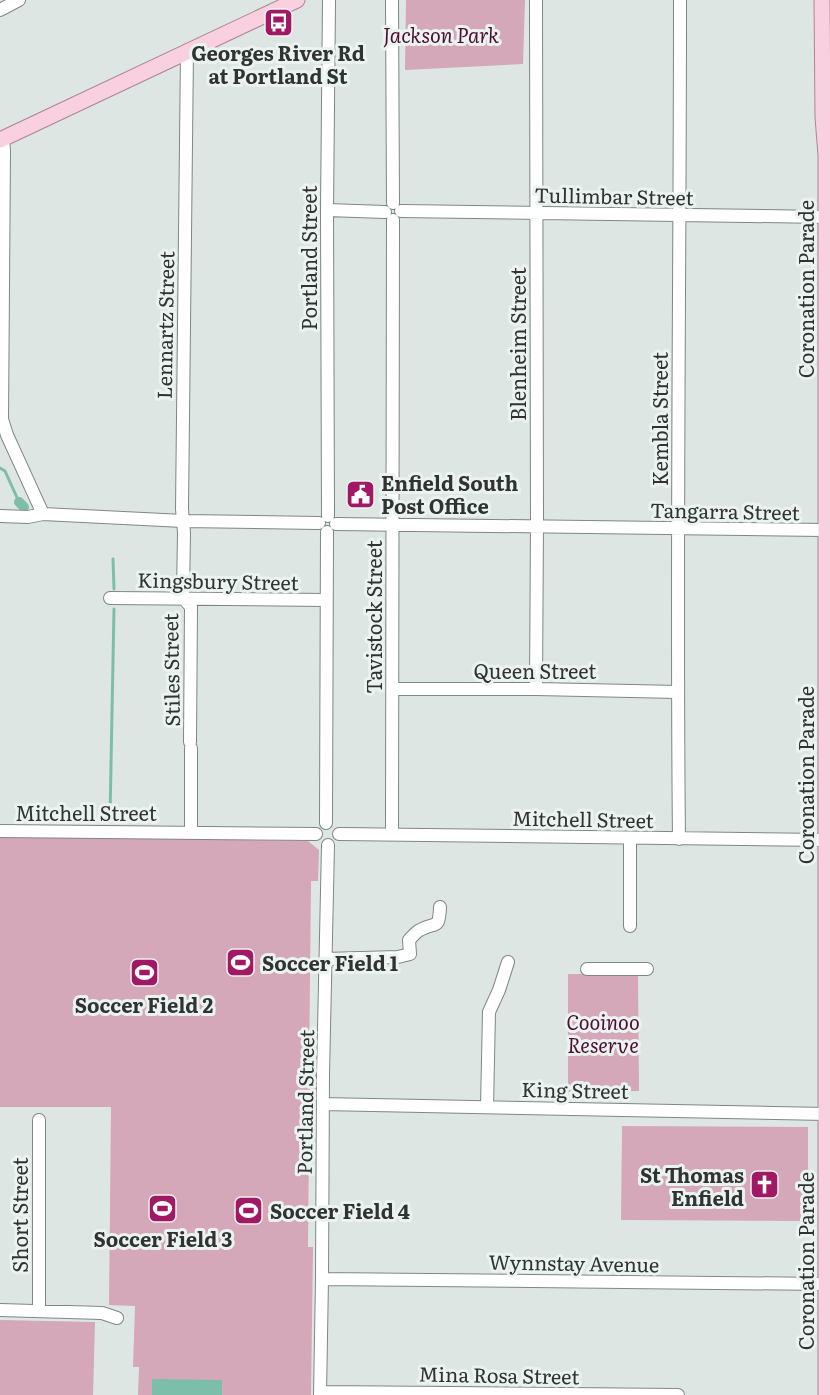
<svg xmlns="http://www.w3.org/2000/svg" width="830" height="1395" font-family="Literata,serif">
  <rect width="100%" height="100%" fill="#dee6e3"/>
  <path fill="#d4a7b9" d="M 406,0 L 525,0 L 523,64 L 405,70 Z
    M 0,837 L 308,841 L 319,850 L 318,881 L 311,881 L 309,1074 L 316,1073 L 315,1140 L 309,1140 L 308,1247 L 313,1247 L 311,1395 L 138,1395 L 139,1367 L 133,1367 L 135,1306 L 109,1305 L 111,1107 L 0,1107 Z
    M 568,974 L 638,974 L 639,1091 L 568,1092 Z
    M 622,1126 L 808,1127 L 808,1221 L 621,1220 Z
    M 0,1320 L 95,1322 L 93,1395 L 0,1395 Z"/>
  <path fill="#7dbeaa" d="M 152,1379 L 222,1380 L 222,1395 L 152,1395 Z"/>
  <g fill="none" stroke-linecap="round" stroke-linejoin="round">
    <path stroke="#7dbeaa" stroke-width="3" d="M 0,468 L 5,471 L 19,502
      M 113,559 L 114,589
      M 110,817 L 114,609"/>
    <path stroke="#7dbeaa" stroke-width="10" d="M 19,502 L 24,507"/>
    <defs>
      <path id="minor" d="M 392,0 L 393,203
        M 0,10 L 19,0
        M 187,51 L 182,509 L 184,533 L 183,593 L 184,599 L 191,607 L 190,742
        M 3,139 L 4,151 L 2,419 L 7,435 L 43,514
        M 327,210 L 385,212
        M 401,211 L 826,217
        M 0,516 L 28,517 L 43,514 L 183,521 L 319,523
        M 328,516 L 327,210 L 329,0
        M 336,524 L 825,530
        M 110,598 L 326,600
        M 393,689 L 536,689 L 678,692
        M 536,689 L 537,521 L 536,0
        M 191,748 L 191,833
        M 326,823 L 327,532
        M 0,831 L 316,834
        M 339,834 L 826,840
        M 392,834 L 393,220
        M 630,838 L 630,926
        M 679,839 C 676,559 680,280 680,0
        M 325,959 L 398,957 L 410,954 L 409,940 C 412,937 416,932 420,930 C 436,921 439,931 440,907
        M 587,969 L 647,969
        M 323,1104 L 826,1114
        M 487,1107 L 489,1012 L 499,990 L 508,962
        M 322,1279 L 826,1284
        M 0,1310 L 102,1313 L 117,1318
        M 39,1311 L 39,1120
        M 320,1392 L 678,1395
        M 320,1395 L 322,1279 L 323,1075 L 328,845"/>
      <path id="major" d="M 822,0 L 823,117 L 826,155 L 826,1395
        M 0,140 L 297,0"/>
    </defs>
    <use href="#minor" stroke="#7f8784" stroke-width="14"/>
    <use href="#major" stroke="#af8495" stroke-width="17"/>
    <use href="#minor" stroke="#fff" stroke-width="12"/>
    <use href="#major" stroke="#f8d0e0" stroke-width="15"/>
  </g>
  <defs>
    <symbol id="bus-square" viewBox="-11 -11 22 22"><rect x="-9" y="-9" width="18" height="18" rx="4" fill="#a11864" stroke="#ebf3f0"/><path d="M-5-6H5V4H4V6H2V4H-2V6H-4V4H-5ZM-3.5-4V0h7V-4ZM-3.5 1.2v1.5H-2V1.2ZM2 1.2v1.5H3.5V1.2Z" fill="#fff"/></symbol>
    <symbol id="civic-square" viewBox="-11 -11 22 22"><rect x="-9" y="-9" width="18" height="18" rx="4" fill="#a11864" stroke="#ebf3f0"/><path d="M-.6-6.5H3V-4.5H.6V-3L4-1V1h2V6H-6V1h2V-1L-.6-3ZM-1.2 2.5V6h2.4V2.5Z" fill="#fff"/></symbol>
    <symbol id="stadium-square" viewBox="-11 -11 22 22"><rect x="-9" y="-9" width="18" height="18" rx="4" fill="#a11864" stroke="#ebf3f0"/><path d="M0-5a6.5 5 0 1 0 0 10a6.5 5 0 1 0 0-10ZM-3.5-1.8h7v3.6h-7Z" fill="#fff"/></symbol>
    <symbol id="church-square" viewBox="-11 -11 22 22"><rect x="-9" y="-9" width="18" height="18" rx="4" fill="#a11864" stroke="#ebf3f0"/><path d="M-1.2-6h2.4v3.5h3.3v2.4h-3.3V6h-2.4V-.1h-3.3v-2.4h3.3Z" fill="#fff"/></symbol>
  </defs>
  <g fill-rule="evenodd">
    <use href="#bus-square" x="262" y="6" width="33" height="33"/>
    <use href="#civic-square" x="344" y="478" width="33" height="33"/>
    <use href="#stadium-square" x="224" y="946" width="33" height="33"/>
    <use href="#stadium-square" x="128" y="956" width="33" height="33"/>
    <use href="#church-square" x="748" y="1168" width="33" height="33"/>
    <use href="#stadium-square" x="146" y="1192" width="33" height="33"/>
    <use href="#stadium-square" x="232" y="1194" width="33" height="33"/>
  </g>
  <g text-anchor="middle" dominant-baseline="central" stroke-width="6" stroke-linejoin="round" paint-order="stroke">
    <g font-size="20" font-style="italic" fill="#500d31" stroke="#ebf3f0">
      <text x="441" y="34">Jackson Park</text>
      <text x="603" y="1021">Cooinoo<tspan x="603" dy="23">Reserve</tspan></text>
    </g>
    <g font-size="20" font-weight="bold" fill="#303332" stroke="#ebf3f0">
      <text x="278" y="52">Georges River Rd<tspan x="278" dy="23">at Portland St</tspan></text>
      <text x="381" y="482" text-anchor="start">Enfield South<tspan x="381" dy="23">Post Office</tspan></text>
      <text x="262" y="962" text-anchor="start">Soccer Field 1</text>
      <text x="144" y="1004">Soccer Field 2</text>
      <text x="744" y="1174" text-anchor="end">St Thomas<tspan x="744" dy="23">Enfield</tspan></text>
      <text x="270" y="1210" text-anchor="start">Soccer Field 4</text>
      <text x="163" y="1238">Soccer Field 3</text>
    </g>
    <g font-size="20" fill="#303332" stroke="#ebf3f0">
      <text transform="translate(614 195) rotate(1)">Tullimbar Street</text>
      <text transform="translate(308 258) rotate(-90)">Portland Street</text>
      <text transform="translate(805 289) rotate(-90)">Coronation Parade</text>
      <text transform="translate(164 325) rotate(-89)">Lennartz Street</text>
      <text transform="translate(517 344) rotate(-90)">Blenheim Street</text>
      <text transform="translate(659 419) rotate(-90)">Kembla Street</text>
      <text transform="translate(725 510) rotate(1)">Tangarra Street</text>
      <text transform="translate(218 580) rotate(1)">Kingsbury Street</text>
      <text transform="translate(373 617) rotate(-90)">Tavistock Street</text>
      <text transform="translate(170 670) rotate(-91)">Stiles Street</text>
      <text x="535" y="670">Queen Street</text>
      <text transform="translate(805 775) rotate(-90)">Coronation Parade</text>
      <text x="86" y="812">Mitchell Street</text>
      <text transform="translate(583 818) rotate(1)">Mitchell Street</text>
      <text transform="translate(575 1089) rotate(1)">King Street</text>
      <text transform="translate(304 1102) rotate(-89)">Portland Street</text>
      <text transform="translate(19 1215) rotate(-90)">Short Street</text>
      <text transform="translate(805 1261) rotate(-90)">Coronation Parade</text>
      <text transform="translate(574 1262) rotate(1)">Wynnstay Avenue</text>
      <text transform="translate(499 1374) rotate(1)">Mina Rosa Street</text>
    </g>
  </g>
</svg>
